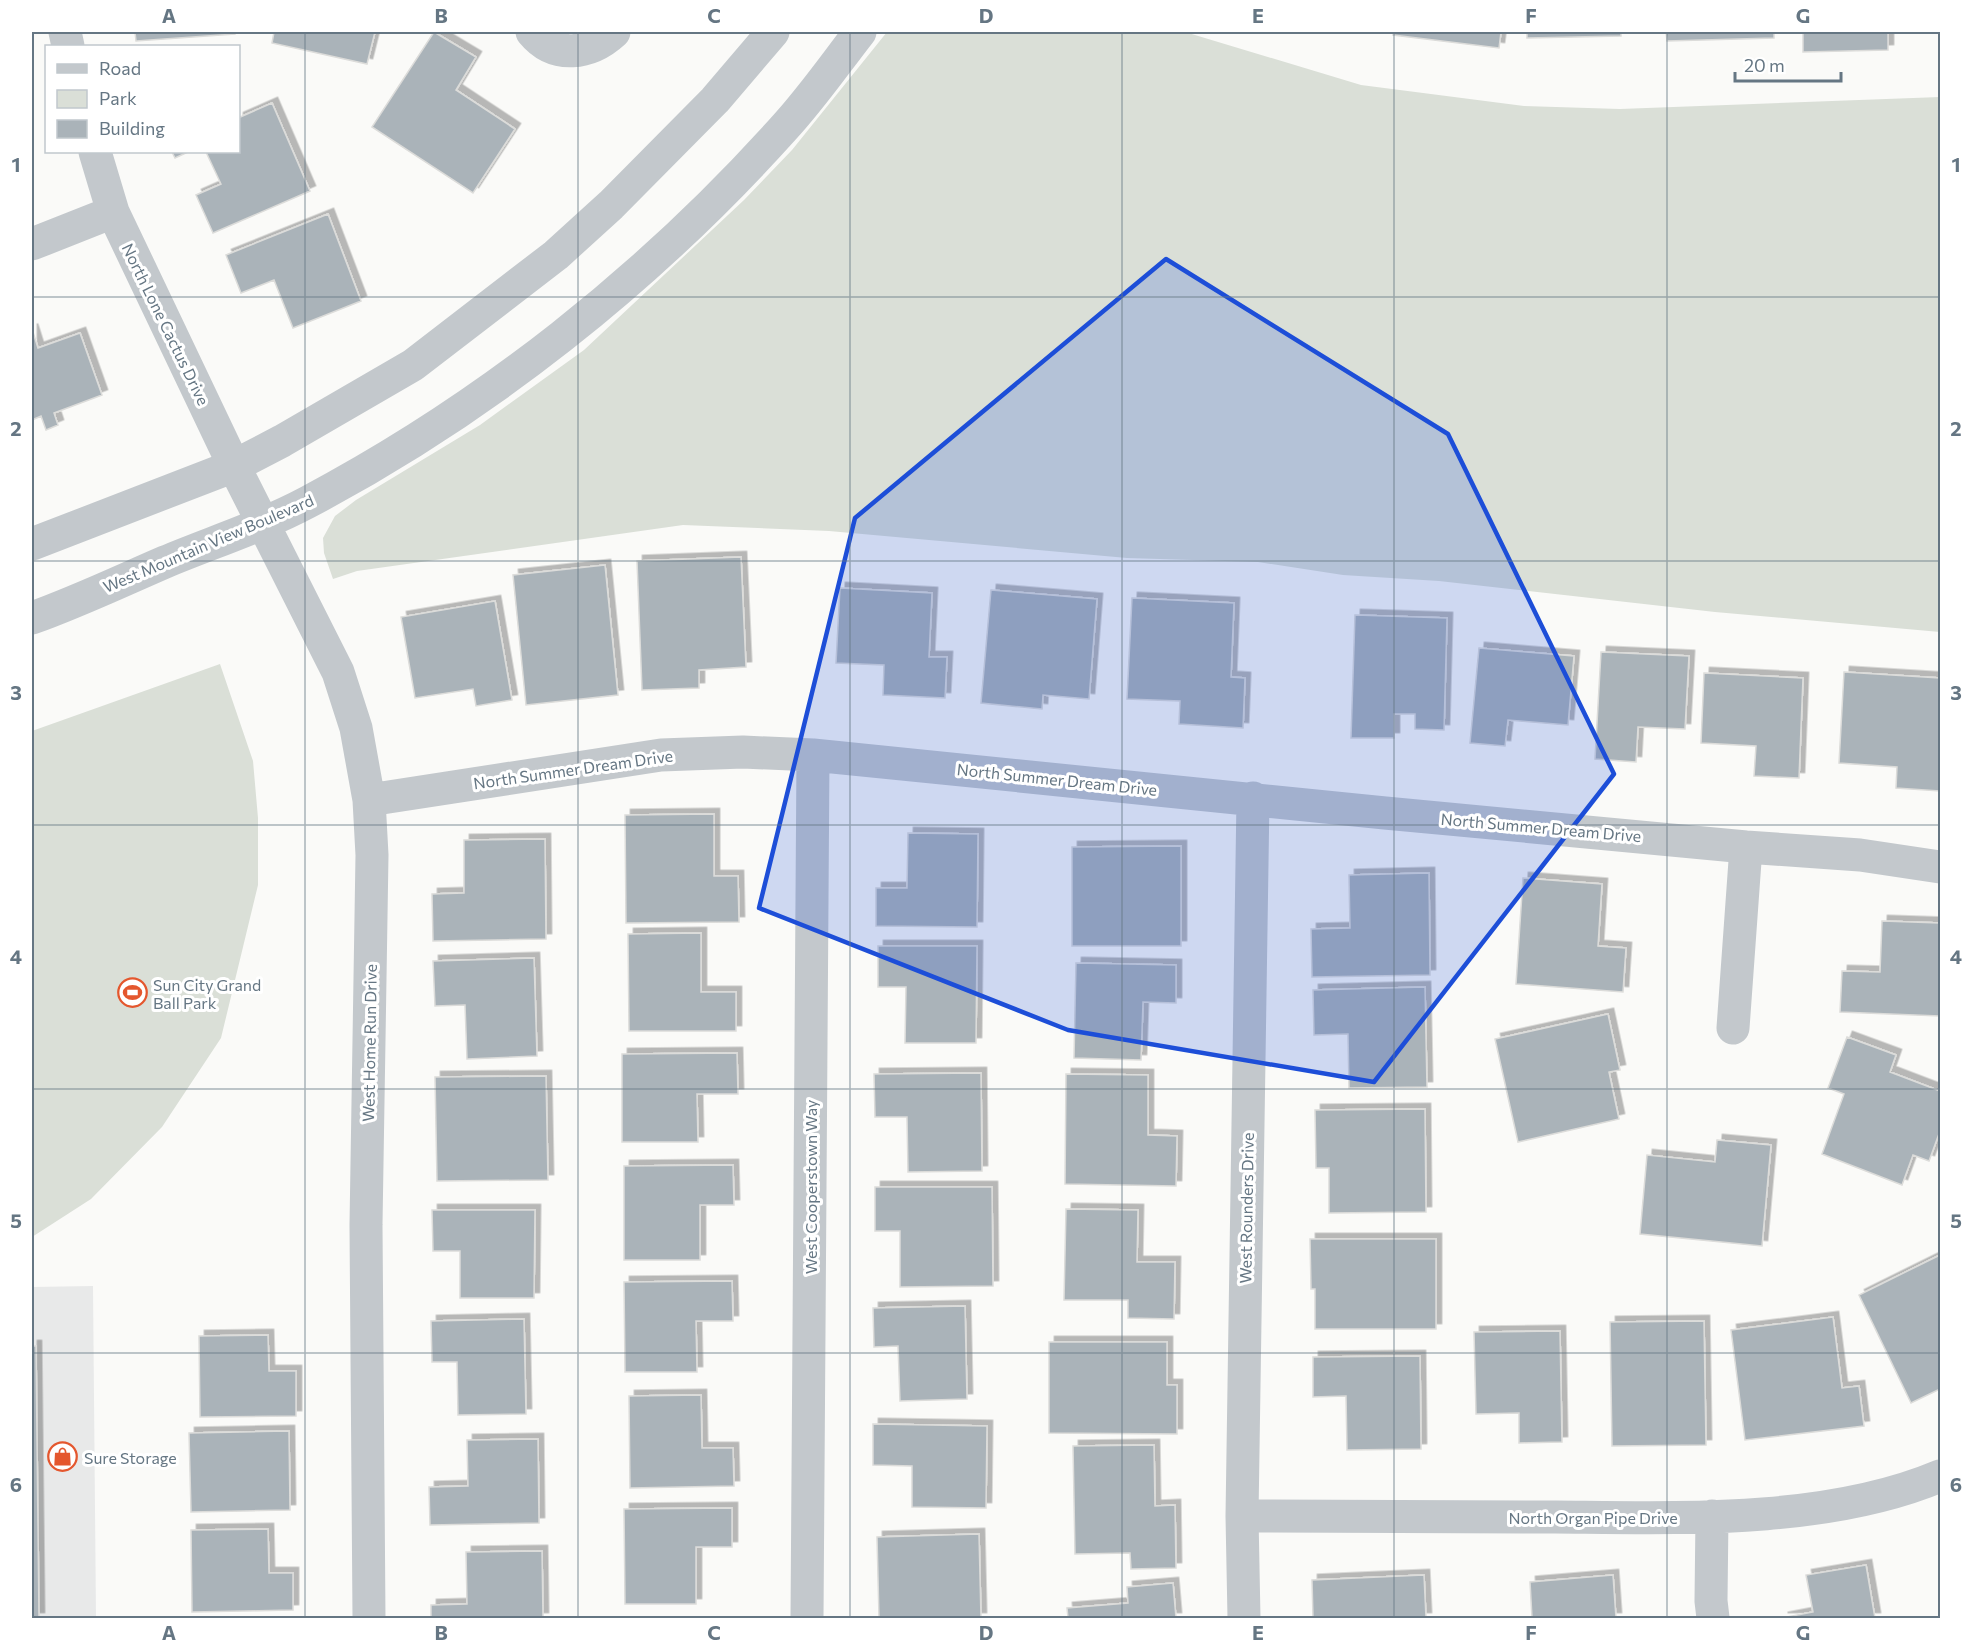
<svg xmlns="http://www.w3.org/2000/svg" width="1972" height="1650" font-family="Commissioner,sans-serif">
  <defs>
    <filter id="shadow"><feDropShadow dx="5.5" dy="-5.5" stdDeviation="0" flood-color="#0004"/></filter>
  </defs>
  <rect width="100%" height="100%" fill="#fafaf8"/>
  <path fill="#e8e9e9" d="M 93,1286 L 96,1618 L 32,1618 L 32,1287 Z"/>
  <path fill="#dadfd7" d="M 887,32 L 1185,32 L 1361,85 L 1524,106 L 1620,109 L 1940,97 L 1940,632 L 1715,612 L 1439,581 L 1343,575 L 1258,562 L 1127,558 L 829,531 L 683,525 L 357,571 L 333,579 L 324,553 L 323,538 L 335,516 L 356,500 L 480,425 L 584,350 L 744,200 L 792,150 Z
    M 220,664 L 253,761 L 258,818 L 258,885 L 221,1038 L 162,1127 L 91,1199 L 32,1237 L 32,731 Z"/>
  <path fill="#aab3b9" stroke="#dcdcda" stroke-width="1.5" filter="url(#shadow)" d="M 135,32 L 235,32 L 235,34 L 136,41 Z
    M 274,32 L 375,32 L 367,64 L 272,43 Z
    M 434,32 L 476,57 L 456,90 L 515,129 L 473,193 L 372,127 Z
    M 1393,32 L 1501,32 L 1499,48 L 1393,35 Z
    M 1527,32 L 1621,32 L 1621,36 L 1527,38 Z
    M 1666,32 L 1774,32 L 1774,38 L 1667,41 Z
    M 1803,32 L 1888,32 L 1888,50 L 1803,52 Z
    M 272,103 L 310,191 L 213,233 L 196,195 L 221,184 L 206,152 L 238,152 L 238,118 Z
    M 172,152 L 188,152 L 175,158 Z
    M 328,214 L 361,301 L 293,328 L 274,280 L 241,293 L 226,255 Z
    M 32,329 L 38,348 L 80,333 L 102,395 L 54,413 L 58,425 L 46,430 L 41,416 L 32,420 Z
    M 741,557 L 746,667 L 699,670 L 699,688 L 642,690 L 637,561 Z
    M 605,565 L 618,695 L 526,705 L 513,575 Z
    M 840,588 L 932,593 L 929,657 L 947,657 L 945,698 L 883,695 L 884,665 L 836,663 Z
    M 991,590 L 1097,599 L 1089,699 L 1043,695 L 1042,709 L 981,703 Z
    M 1132,598 L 1234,603 L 1231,677 L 1245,678 L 1243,728 L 1179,724 L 1180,701 L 1127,699 Z
    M 495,601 L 512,700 L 476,706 L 473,689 L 415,698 L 401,617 Z
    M 1355,615 L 1447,618 L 1444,730 L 1415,729 L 1415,714 L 1394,714 L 1394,738 L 1351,738 Z
    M 1479,648 L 1574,656 L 1568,725 L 1508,720 L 1505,746 L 1470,743 Z
    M 1601,652 L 1689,656 L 1685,729 L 1638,727 L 1636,762 L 1595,759 Z
    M 1844,672 L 1940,678 L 1940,791 L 1896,788 L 1897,767 L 1839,763 Z
    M 1704,673 L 1803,678 L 1799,778 L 1754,776 L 1756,746 L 1701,743 Z
    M 714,814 L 714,876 L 738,876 L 739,922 L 626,923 L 625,815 Z
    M 908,833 L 978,834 L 977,927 L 876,926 L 876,888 L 907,888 Z
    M 545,839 L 546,939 L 433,941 L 432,894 L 464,893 L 464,840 Z
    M 1181,846 L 1181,946 L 1072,946 L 1072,847 Z
    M 1429,873 L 1430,975 L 1312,977 L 1311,929 L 1350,928 L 1349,875 Z
    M 1523,878 L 1602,884 L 1598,946 L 1626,948 L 1623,992 L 1516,984 Z
    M 1882,921 L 1940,923 L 1940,1016 L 1840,1012 L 1842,971 L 1880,972 Z
    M 701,933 L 701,992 L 736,992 L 736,1031 L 629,1031 L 628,934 Z
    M 878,946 L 977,946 L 976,1043 L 905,1043 L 906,987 L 878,987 Z
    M 534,958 L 537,1056 L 467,1059 L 465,1005 L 435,1006 L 433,961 Z
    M 1076,963 L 1176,965 L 1176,1003 L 1143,1002 L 1141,1060 L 1074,1058 Z
    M 1425,987 L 1427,1087 L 1349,1088 L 1348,1034 L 1314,1035 L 1313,990 Z
    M 1608,1014 L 1620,1070 L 1609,1072 L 1619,1119 L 1518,1142 L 1495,1039 Z
    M 1847,1037 L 1896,1055 L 1890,1072 L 1940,1091 L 1940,1131 L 1929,1161 L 1913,1155 L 1902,1185 L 1822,1154 L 1844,1094 L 1828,1088 Z
    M 737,1053 L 738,1094 L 697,1094 L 698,1142 L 622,1142 L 622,1054 Z
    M 981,1073 L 982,1171 L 908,1172 L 907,1117 L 875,1117 L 874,1074 Z
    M 1066,1074 L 1148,1075 L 1148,1135 L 1177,1136 L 1176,1186 L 1065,1184 Z
    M 546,1076 L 548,1180 L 437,1181 L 435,1077 Z
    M 1425,1109 L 1426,1212 L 1329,1213 L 1329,1168 L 1316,1168 L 1315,1110 Z
    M 1717,1140 L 1771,1145 L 1762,1246 L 1640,1234 L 1647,1155 L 1715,1162 Z
    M 733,1165 L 734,1205 L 700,1205 L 700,1260 L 624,1260 L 624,1166 Z
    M 875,1187 L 992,1187 L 993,1286 L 900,1287 L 900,1231 L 875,1231 Z
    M 1066,1209 L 1138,1210 L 1137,1262 L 1175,1262 L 1174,1319 L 1128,1318 L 1128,1300 L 1064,1300 Z
    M 432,1210 L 535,1210 L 534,1298 L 460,1298 L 460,1251 L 433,1251 Z
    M 1310,1239 L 1436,1239 L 1436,1329 L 1315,1329 L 1315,1289 L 1311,1289 Z
    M 1940,1255 L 1940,1389 L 1911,1403 L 1859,1295 Z
    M 732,1281 L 733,1321 L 696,1321 L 697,1372 L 625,1372 L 624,1282 Z
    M 965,1306 L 967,1399 L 900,1401 L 898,1346 L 874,1347 L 873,1308 Z
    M 1833,1317 L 1842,1388 L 1859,1386 L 1864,1426 L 1745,1440 L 1731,1330 Z
    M 524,1319 L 526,1414 L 458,1415 L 457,1362 L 432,1362 L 431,1321 Z
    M 1704,1321 L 1706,1445 L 1612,1446 L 1610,1322 Z
    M 1560,1331 L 1562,1442 L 1519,1443 L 1519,1413 L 1476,1414 L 1474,1332 Z
    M 268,1335 L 269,1371 L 296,1371 L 296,1416 L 200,1417 L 199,1336 Z
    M 1049,1342 L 1167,1342 L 1167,1385 L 1177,1385 L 1177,1434 L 1049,1433 Z
    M 32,1346 L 36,1346 L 39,1618 L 32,1618 Z
    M 1420,1356 L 1421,1449 L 1347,1450 L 1346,1396 L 1313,1397 L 1313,1357 Z
    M 701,1395 L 702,1448 L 733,1448 L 734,1486 L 630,1488 L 629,1396 Z
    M 873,1424 L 987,1426 L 986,1508 L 912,1507 L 912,1466 L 873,1465 Z
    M 289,1431 L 290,1510 L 191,1512 L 189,1433 Z
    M 538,1439 L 539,1523 L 430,1525 L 429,1487 L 468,1486 L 467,1440 Z
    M 1154,1445 L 1155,1506 L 1175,1505 L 1176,1568 L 1131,1569 L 1130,1553 L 1075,1554 L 1073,1446 Z
    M 732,1508 L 732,1547 L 696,1547 L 696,1604 L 625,1604 L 624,1509 Z
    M 268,1529 L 269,1573 L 293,1573 L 293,1610 L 192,1612 L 191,1530 Z
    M 979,1534 L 981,1618 L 879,1618 L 877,1537 Z
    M 542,1551 L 543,1618 L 431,1618 L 431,1605 L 467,1604 L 466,1552 Z
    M 1866,1565 L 1875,1618 L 1782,1618 L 1813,1612 L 1806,1575 Z
    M 1424,1575 L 1426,1618 L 1313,1618 L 1312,1580 Z
    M 1613,1575 L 1616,1618 L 1532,1618 L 1530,1582 Z
    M 1173,1583 L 1176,1618 L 1068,1618 L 1067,1608 L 1128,1603 L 1127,1587 Z"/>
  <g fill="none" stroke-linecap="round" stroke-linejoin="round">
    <path stroke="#c3c8cc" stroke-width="33" d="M 65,32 L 68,46
      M 532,32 C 555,60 590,54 614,32
      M 95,152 L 113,212 L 234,466 L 338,672 L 356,728 L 369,800 L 372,855 L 366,1225 L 369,1618
      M 32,244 L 113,212
      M 32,544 L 234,466 L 282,441 L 413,365 L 556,255 L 611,205 L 715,100 L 773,32
      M 32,618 C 77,602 121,581 165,562 C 213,542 263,526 308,502 C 487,407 648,279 783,129 C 811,99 835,64 860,32
      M 369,800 L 661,755 L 743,752 L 813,755 L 1385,813 L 1746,847 L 1860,855 L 1940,867
      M 1733,1028 L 1746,847
      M 1242,1516 C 1346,1516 1450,1517 1555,1517 C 1677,1518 1826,1524 1940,1476
      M 1712,1516 L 1711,1601 L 1713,1618
      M 807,1618 L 813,755
      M 1244,1618 L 1242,1516 L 1253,798"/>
  </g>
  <path fill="#1d4ed8" fill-opacity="0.2" stroke="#1d4ed8" stroke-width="4.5" stroke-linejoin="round" d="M 1166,259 L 1448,434 L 1614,774 L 1374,1082 L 1068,1030 L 759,908 L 855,518 Z"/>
  <path fill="none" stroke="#657683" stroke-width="1.5" stroke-opacity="0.55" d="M 305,32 L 305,1618M 578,32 L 578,1618M 850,32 L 850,1618M 1122,32 L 1122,1618M 1394,32 L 1394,1618M 1667,32 L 1667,1618M 32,297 L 1940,297M 32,561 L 1940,561M 32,825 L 1940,825M 32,1089 L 1940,1089M 32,1353 L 1940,1353"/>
  <defs>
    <symbol id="stadium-ring" viewBox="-11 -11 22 22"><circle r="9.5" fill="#fff" stroke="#e4572e" stroke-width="1.5"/><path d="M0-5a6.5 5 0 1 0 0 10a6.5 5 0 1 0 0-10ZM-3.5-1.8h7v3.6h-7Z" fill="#e4572e"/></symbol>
    <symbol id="shop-ring" viewBox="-11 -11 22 22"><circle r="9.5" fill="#fff" stroke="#e4572e" stroke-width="1.5"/><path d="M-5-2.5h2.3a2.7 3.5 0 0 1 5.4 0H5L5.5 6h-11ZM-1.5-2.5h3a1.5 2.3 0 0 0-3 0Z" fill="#e4572e"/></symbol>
  </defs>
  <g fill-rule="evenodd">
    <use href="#stadium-ring" x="116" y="976" width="33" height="33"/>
    <use href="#shop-ring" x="46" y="1440" width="33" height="33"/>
  </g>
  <g text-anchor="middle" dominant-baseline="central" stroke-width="6" stroke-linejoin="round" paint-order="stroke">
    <g font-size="16" fill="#657683" stroke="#fff">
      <text transform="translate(166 324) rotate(64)">North Lone Cactus Drive</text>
      <text transform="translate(208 543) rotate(-23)">West Mountain View Boulevard</text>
      <text transform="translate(573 769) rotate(-8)">North Summer Dream Drive</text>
      <text transform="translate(1057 779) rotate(6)">North Summer Dream Drive</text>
      <text transform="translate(1541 827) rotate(5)">North Summer Dream Drive</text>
      <text transform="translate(369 1043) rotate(-89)">West Home Run Drive</text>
      <text transform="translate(810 1187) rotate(-90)">West Cooperstown Way</text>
      <text transform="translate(1246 1208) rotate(-89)">West Rounders Drive</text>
      <text x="1593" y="1517">North Organ Pipe Drive</text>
    </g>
    <g font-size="16" fill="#657683" stroke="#fff" text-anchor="start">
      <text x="153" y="984">Sun City Grand<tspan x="153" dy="18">Ball Park</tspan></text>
      <text x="84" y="1457">Sure Storage</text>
    </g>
  </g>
  <rect width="1972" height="1650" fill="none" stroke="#ffffff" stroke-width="66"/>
  <rect x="45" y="45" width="195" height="108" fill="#ffffff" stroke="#c1c8cd" stroke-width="1.5"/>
  <rect x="57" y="64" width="30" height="9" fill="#c3c8cc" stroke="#c1c8cd" stroke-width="1.5"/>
  <text x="99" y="75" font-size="18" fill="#657683">Road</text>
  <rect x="57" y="90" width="30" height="18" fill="#dadfd7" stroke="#c1c8cd" stroke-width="1.5"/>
  <text x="99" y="105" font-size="18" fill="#657683">Park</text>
  <rect x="57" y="120" width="30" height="18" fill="#aab3b9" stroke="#c1c8cd" stroke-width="1.5"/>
  <text x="99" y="135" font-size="18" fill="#657683">Building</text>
  <path d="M1735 72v9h106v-9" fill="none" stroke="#657683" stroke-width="3"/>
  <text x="1744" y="72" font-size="18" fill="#657683" stroke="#ffffff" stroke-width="4.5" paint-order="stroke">20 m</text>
  <rect x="33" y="33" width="1906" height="1584" fill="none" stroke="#657683" stroke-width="2"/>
  <g font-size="20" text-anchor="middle" font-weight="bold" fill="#657683">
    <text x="169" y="23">A</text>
    <text x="441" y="23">B</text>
    <text x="714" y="23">C</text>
    <text x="986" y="23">D</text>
    <text x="1258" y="23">E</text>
    <text x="1531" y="23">F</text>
    <text x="1803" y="23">G</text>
    <text x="16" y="172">1</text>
    <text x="1956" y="172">1</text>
    <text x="16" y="436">2</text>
    <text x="1956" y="436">2</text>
    <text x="16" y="700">3</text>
    <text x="1956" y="700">3</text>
    <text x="16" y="964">4</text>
    <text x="1956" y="964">4</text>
    <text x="16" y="1228">5</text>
    <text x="1956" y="1228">5</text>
    <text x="16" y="1492">6</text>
    <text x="1956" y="1492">6</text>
    <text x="169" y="1640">A</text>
    <text x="441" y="1640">B</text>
    <text x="714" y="1640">C</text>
    <text x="986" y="1640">D</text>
    <text x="1258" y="1640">E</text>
    <text x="1531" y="1640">F</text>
    <text x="1803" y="1640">G</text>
  </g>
</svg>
